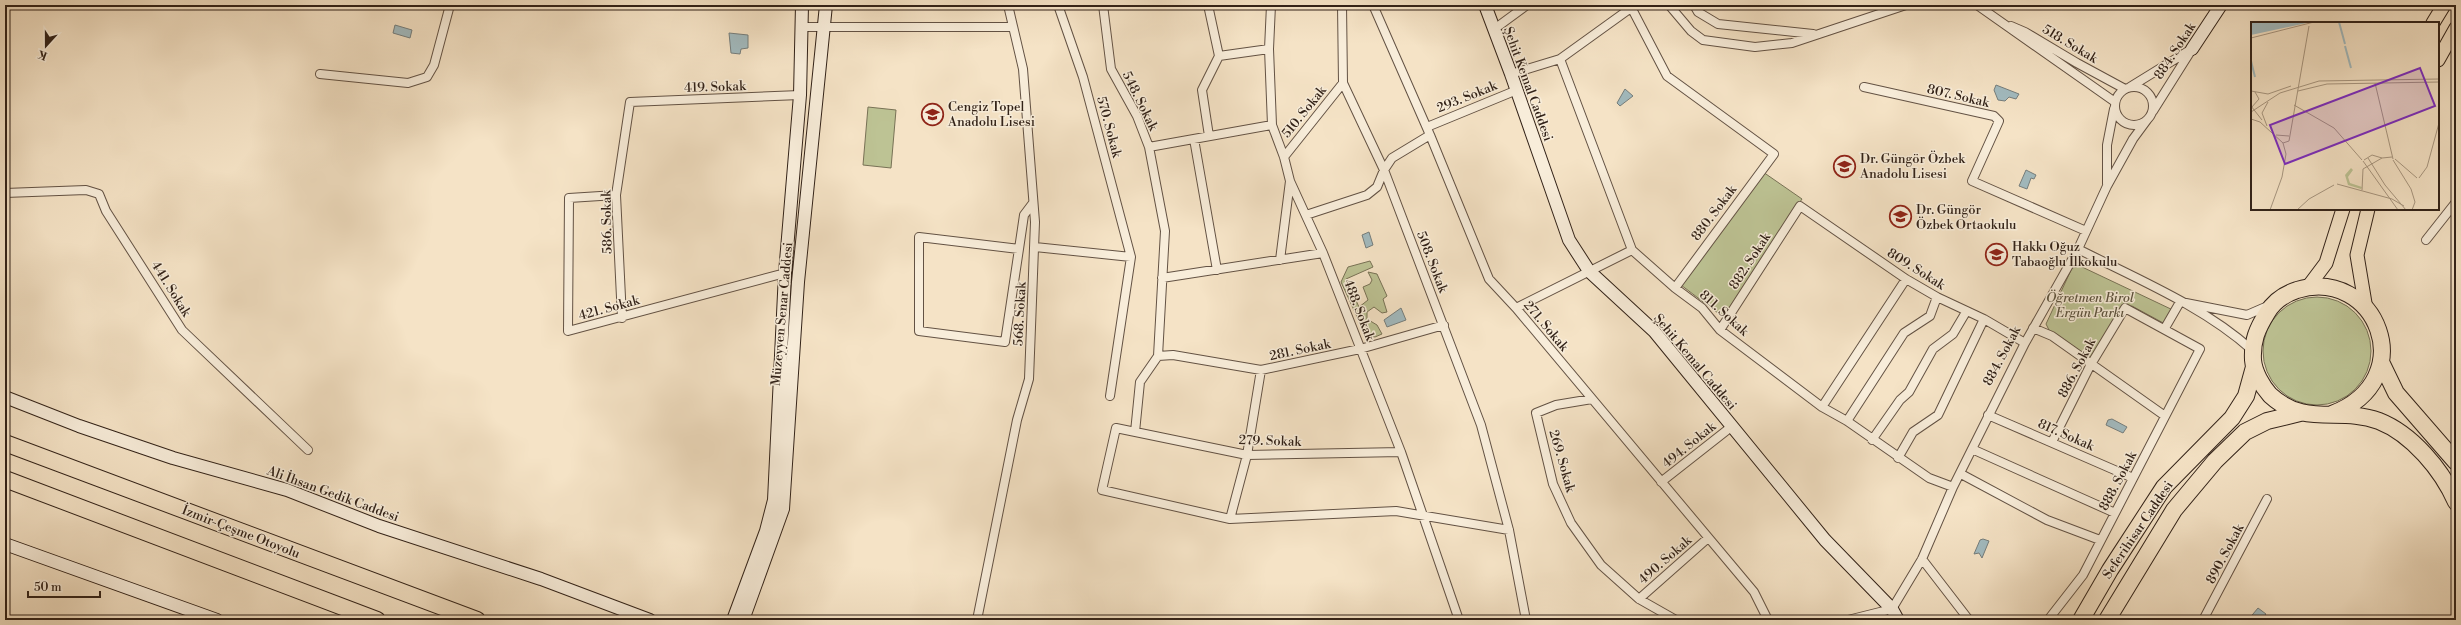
<svg xmlns="http://www.w3.org/2000/svg" width="2461" height="625" font-family="'Libre Bodoni',serif">
  <rect width="100%" height="100%" fill="#f5e3c6"/>
  <filter id="stains"><feTurbulence type="fractalNoise" baseFrequency=".005" numOctaves="4"/><feColorMatrix values="0 0 0 0 .2 0 0 0 0 .09 0 0 0 0 .02 0 0 0 .5 -.17"/></filter>
  <radialGradient id="worn" r=".72"><stop offset=".6" stop-color="#630" stop-opacity="0"/><stop offset="1" stop-color="#630" stop-opacity=".3"/></radialGradient>
  <path fill="#bdc394" stroke="#787256" d="M 868,107 L 896,110 L 891,168 L 863,165 Z
    M 1763,172 L 1802,199 L 1723,317 L 1681,285 Z
    M 1370,261 L 1373,267 L 1346,279 L 1359,307 L 1368,300 L 1363,287 L 1370,284 L 1372,280 L 1368,272 L 1377,274 L 1387,296 L 1383,299 L 1387,312 L 1382,313 L 1374,307 L 1367,312 L 1367,319 L 1377,325 L 1382,334 L 1375,337 L 1369,336 L 1366,327 L 1359,321 L 1341,282 L 1348,267 Z
    M 2080,266 L 2175,311 L 2167,325 L 2132,306 L 2126,308 L 2090,366 L 2052,336 L 2046,324 L 2072,268 Z
    M2263 351a54 54 0 1 1 108 0a54 54 0 1 1-108 0Z"/>
  <path fill="#a2bbc0" stroke="#757e7d" d="M 395,25 L 412,30 L 410,38 L 393,33 Z
    M 729,33 L 748,35 L 748,48 L 741,49 L 740,54 L 731,53 Z
    M 1996,85 L 2019,94 L 2016,99 L 2009,97 L 2005,101 L 1998,100 L 1994,90 Z
    M 1625,89 L 1633,96 L 1620,106 L 1617,103 Z
    M 2026,170 L 2036,175 L 2034,179 L 2031,178 L 2027,189 L 2019,186 Z
    M 1369,232 L 1373,245 L 1366,248 L 1362,235 Z
    M 1401,308 L 1406,320 L 1387,327 L 1384,320 Z
    M 2112,419 L 2127,427 L 2123,433 L 2106,425 L 2108,420 Z
    M 1983,539 L 1989,541 L 1982,558 L 1979,553 L 1974,554 L 1980,540 Z
    M 2258,608 L 2266,614 L 2261,620 L 2248,620 Z"/>
  <g fill="none" stroke-linecap="round" stroke-linejoin="round">
    <defs>
      <path id="street" d="M 1058,5 L 1083,77 L 1131,257 L 1110,396
        M 1103,5 L 1111,69 L 1137,116 L 1149,147 L 1272,125
        M 1208,5 L 1219,56
        M 1271,5 L 1269,49 L 1272,125 L 1284,157 L 1290,181 L 1323,253 L 1401,452 L 1459,620
        M 1342,5 L 1343,83 L 1384,170 L 1481,425 L 1509,530 L 1526,620
        M 1373,5 L 1430,135 L 1489,279 L 1516,308 L 1754,592 L 1768,620
        M 1669,5 L 1691,31 L 1703,40 L 1755,47 L 1792,43 L 1906,5
        M 1694,5 L 1698,12 L 1718,24 L 1813,34
        M 1977,5 L 2115,102
        M 1631,7 L 1667,76 L 1774,154 L 1675,288
        M 2011,26 L 2025,32 L 2077,63 L 2125,89
        M 801,27 L 1012,27
        M 1493,30 L 1527,5
        M 1219,56 L 1269,49
        M 1560,59 L 1632,250 L 1675,288 L 1702,308 L 1720,330 L 1822,407 L 1847,421 L 1929,478 L 1953,487
        M 320,74 L 408,83 L 427,77 L 434,65 L 450,5
        M 1511,74 L 1560,59 L 1635,5
        M2115 106a19 19 0 1 1 38 0a19 19 0 1 1-38 0Z
        M 1864,87 L 1994,116 L 1999,121 L 1972,181 L 2086,231
        M 2130,87 L 2190,50
        M 2153,111 L 2192,49
        M 1427,127 L 1517,90
        M 1209,136 L 1202,90 L 1219,56
        M 1194,139 L 1217,270
        M 1284,157 L 1343,83
        M 2107,184 L 2107,145 L 2114,109
        M 5,193 L 86,190 L 99,194 L 106,211 L 182,330 L 308,450
        M 616,195 L 569,198 L 568,331 L 785,273
        M 1306,215 L 1367,195 L 1377,187 L 1384,170 L 1392,158 L 1430,135
        M 2426,240 L 2456,202
        M 1035,247 L 1131,257
        M 1019,249 L 1005,342 L 919,331 L 919,237 L 1019,249 L 1024,215 L 1033,203
        M 2078,249 C 2137,279 2203,306 2252,350
        M 1280,260 L 1290,181
        M 1162,278 L 1323,253
        M 2186,303 L 2247,315 L 2270,305
        M 1516,308 L 1632,250
        M 622,318 L 616,195 L 630,102 L 800,95
        M 2033,328 L 2052,336 L 2165,416
        M 2165,328 L 2180,302
        M 1720,330 L 1800,206 L 1906,279 L 1937,297 L 1984,319 L 2025,343
        M 1158,356 L 1173,355 L 1261,370 L 1360,349 L 1444,325
        M 1592,399 L 1556,405 L 1536,413 L 1553,484 L 1571,523 L 1601,565 L 1639,599 L 1676,620
        M 1822,407 L 1906,279
        M 1988,415 L 2133,478
        M 1847,421 L 1904,333 L 1930,316 L 1937,297
        M 1135,432 L 1140,382 L 1158,356 L 1165,231 L 1149,147
        M 1872,440 L 1900,400 L 1909,392 L 1933,349 L 1953,334 L 1966,312
        M 1972,449 L 2115,513
        M 1401,452 L 1247,455 L 1116,428 L 1102,490 L 1230,519 L 1396,511 L 1509,530
        M 1898,458 L 1913,432 L 1938,415 L 1984,319
        M 1961,474 L 2047,520 L 2100,540
        M 1661,482 L 1731,427
        M 1230,519 L 1247,455 L 1261,370
        M 1922,559 L 1969,620
        M 1639,599 L 1708,538
        M 977,620 L 1017,420 L 1029,379 L 1035,222 L 1023,69 L 1008,5
        M 1848,620 L 1892,609 L 1922,559 L 1953,487 L 2025,343 L 2078,249 L 2107,186 L 2133,139 L 2147,120
        M 2048,620 L 2083,575 L 2200,349 L 2125,308 L 2090,366 L 2052,442
        M 2203,620 L 2267,499"/>
      <path id="secondary" d="M 1485,5 L 1511,74 L 1569,240 L 1589,271 L 1654,331 L 1825,540 L 1892,609 L 1898,620
        M 2192,49 L 2221,5
        M 5,397 L 79,426 L 173,458 L 287,490 L 379,526 L 541,579 L 650,620
        M 5,544 L 217,620
        M 733,620 L 766,531 L 774,500 L 785,273 L 800,95 L 802,5
        M 743,620 L 783,509 L 798,282 L 826,5"/>
      <path id="primary" d="M 2433,23 L 2444,5
        M 2438,60 L 2456,28
        M 2308,287 L 2326,263 L 2343,209
        M 2366,309 L 2357,255 L 2368,209"/>
      <path id="highway" d="M 2381,362 L 2396,393 L 2456,462
        M 2332,414 C 2423,379 2376,266 2297,290 C 2285,294 2274,301 2267,313 C 2257,329 2252,341 2253,360 C 2254,372 2262,386 2270,395 C 2306,428 2339,406 2379,421 C 2412,434 2442,470 2456,502
        M 5,443 L 477,620
        M 5,479 L 377,620
        M 2081,620 L 2110,570 L 2164,487 L 2232,418 L 2246,396 L 2254,367
        M 2107,620 L 2174,510 L 2215,461 L 2245,432 L 2267,421 L 2300,413"/>
    </defs>
    <use href="#street" stroke="#635244" stroke-width="10"/>
    <use href="#secondary" stroke="#322218" stroke-width="14"/>
    <use href="#primary" stroke="#322218" stroke-width="15"/>
    <use href="#highway" stroke="#322218" stroke-width="18"/>
    <use href="#street" stroke="#f8edda" stroke-width="8"/>
    <use href="#secondary" stroke="#f8edda" stroke-width="12"/>
    <use href="#primary" stroke="#f5e3c6" stroke-width="13"/>
    <use href="#highway" stroke="#f5e3c6" stroke-width="16"/>
  </g>
  <defs>
    <symbol id="school-ring" viewBox="-11 -11 22 22"><circle r="9.5" fill="#f8edda" stroke="#8f2418" stroke-width="1.5"/><path d="M0-5L7-2L0 1L-7-2ZM-4 1L0 2.5L4 1V4Q0 6-4 4Z" fill="#8f2418"/></symbol>
  </defs>
  <g fill-rule="evenodd">
    <use href="#school-ring" x="920" y="102" width="25" height="25"/>
    <use href="#school-ring" x="1832" y="154" width="25" height="25"/>
    <use href="#school-ring" x="1888" y="204" width="25" height="25"/>
    <use href="#school-ring" x="1984" y="242" width="25" height="25"/>
  </g>
  <g text-anchor="middle" dominant-baseline="central" stroke-width="3" stroke-linejoin="round" paint-order="stroke">
    <g font-size="13" fill="#322218" stroke="#f8edda">
      <text transform="translate(2070 44) rotate(31)">518. Sokak</text>
      <text transform="translate(2175 51) rotate(-57)">884. Sokak</text>
      <text transform="translate(1528 84) rotate(70)">Şehit Kemal Caddesi</text>
      <text transform="translate(715 87) rotate(-2)">419. Sokak</text>
      <text transform="translate(1958 96) rotate(13)">807. Sokak</text>
      <text transform="translate(1467 97) rotate(-22)">293. Sokak</text>
      <text transform="translate(1140 101) rotate(64)">548. Sokak</text>
      <text transform="translate(1304 112) rotate(-51)">510. Sokak</text>
      <text transform="translate(1109 127) rotate(75)">570. Sokak</text>
      <text transform="translate(1714 213) rotate(-53)">880. Sokak</text>
      <text transform="translate(607 222) rotate(-91)">586. Sokak</text>
      <text transform="translate(1750 261) rotate(-57)">882. Sokak</text>
      <text transform="translate(1432 262) rotate(69)">508. Sokak</text>
      <text transform="translate(1916 269) rotate(32)">809. Sokak</text>
      <text transform="translate(171 289) rotate(58)">441. Sokak</text>
      <text transform="translate(609 308) rotate(-15)">421. Sokak</text>
      <text transform="translate(1359 310) rotate(69)">488. Sokak</text>
      <text transform="translate(1724 313) rotate(42)">811. Sokak</text>
      <text transform="translate(782 314) rotate(-85)">Müzeyyen Senar Caddesi</text>
      <text transform="translate(1020 314) rotate(-87)">568. Sokak</text>
      <text transform="translate(1546 326) rotate(50)">271. Sokak</text>
      <text transform="translate(1300 350) rotate(-12)">281. Sokak</text>
      <text transform="translate(2002 356) rotate(-62)">884. Sokak</text>
      <text transform="translate(1695 362) rotate(50)">Şehit Kemal Caddesi</text>
      <text transform="translate(2077 368) rotate(-62)">886. Sokak</text>
      <text transform="translate(2066 435) rotate(24)">817. Sokak</text>
      <text transform="translate(1270 441) rotate(2)">279. Sokak</text>
      <text transform="translate(1689 445) rotate(-39)">494. Sokak</text>
      <text transform="translate(1562 461) rotate(74)">269. Sokak</text>
      <text transform="translate(2118 481) rotate(-62)">888. Sokak</text>
      <text transform="translate(333 494) rotate(20)">Ali İhsan Gedik Caddesi</text>
      <text transform="translate(2138 530) rotate(-56)">Seferihisar Caddesi</text>
      <text transform="translate(241 532) rotate(21)">İzmir-Çeşme Otoyolu</text>
      <text transform="translate(2225 554) rotate(-62)">890. Sokak</text>
      <text transform="translate(1665 560) rotate(-41)">490. Sokak</text>
    </g>
    <g font-size="13" fill="#322218" stroke="#f8edda" text-anchor="start">
      <text x="948" y="107">Cengiz Topel<tspan x="948" dy="15">Anadolu Lisesi</tspan></text>
      <text x="1860" y="159">Dr. Güngör Özbek<tspan x="1860" dy="15">Anadolu Lisesi</tspan></text>
      <text x="1916" y="210">Dr. Güngör<tspan x="1916" dy="15">Özbek Ortaokulu</tspan></text>
      <text x="2012" y="247">Hakkı Oğuz<tspan x="2012" dy="15">Tabaoğlu İlkokulu</tspan></text>
    </g>
    <g font-size="13" font-style="italic" fill="#5c523d" stroke="#f8edda">
      <text x="2090" y="298">Öğretmen Birol<tspan x="2090" dy="15">Ergün Parkı</tspan></text>
    </g>
  </g>
  <g transform="translate(2251 22)">
    <rect width="188" height="188" fill="#f5e3c6"/>
    <path d="M 100,146 L 102,148 L 97,155 L 99,161 L 111,165 L 110,167 L 97,163 L 94,153 Z" fill="#bdc394"/>
    <path d="M 0,0 L 60,0 L 0,13 Z" fill="#a2bbc0"/>
    <path fill="none" stroke="#a2bbc0" stroke-width="2" d="M 88,0 L 94,22M 94,24 L 100,46M 0,39 L 4,55"/>
    <path fill="none" stroke="#a79680" stroke-width="1" d="M 0,16 L 63,0M 124,61 L 142,137M 0,69 L 17,72 L 40,64M 47,69 L 76,62 L 188,60M 43,83 L 83,106 L 111,138M 0,84 L 11,98M 0,86 L 8,77 L 4,70M 0,90 L 29,71 L 68,59 L 188,57M 0,97 L 9,100 L 32,121 L 38,119 L 58,4M 16,104 L 11,91 L 17,80M 25,113 L 38,114M 117,136 L 134,163 L 155,188M 144,137 L 166,156M 113,138 L 121,133 L 131,136M 142,138 L 160,167 L 164,180 L 161,188M 112,139 L 147,188M 168,156 L 176,145 L 188,101M 86,162 L 141,177 L 153,184M 111,168 L 112,147 L 131,136 L 141,135M 19,188 L 31,155 L 35,132 L 32,121M 46,188 L 58,177 L 83,163"/>
    <path fill="#7b2cbf" fill-opacity="0.15" stroke="#7b2cbf" stroke-width="2" d="M 169,46 L 184,84 L 34,142 L 19,103 Z"/>
    <rect width="188" height="188" fill="none" stroke="#322218" stroke-width="2"/>
  </g>
  <rect width="2461" height="625" fill="none" stroke="#f5e3c6" stroke-width="20"/>
  <rect x="6" y="6" width="2449" height="613" fill="none" stroke="#322218" stroke-width="2"/>
  <rect x="10" y="10" width="2441" height="605" fill="none" stroke="#322218"/>
  <g transform="translate(46 46) rotate(201)" stroke="#f8edda" stroke-width="3" paint-order="stroke">
  <path d="M0-3L7 15L0 10L-7 15Z" fill="#322218"/>
  <text y="-6" font-size="11" font-weight="bold" text-anchor="middle" fill="#322218">K</text>
  </g>
  <path d="M28 591v6h72v-6" fill="none" stroke="#322218" stroke-width="2"/>
  <text x="34" y="591" font-size="12" fill="#322218" stroke="#f8edda" stroke-width="3" paint-order="stroke">50 m</text>
  <rect width="100%" height="100%" filter="url(#stains)"/>
  <rect width="100%" height="100%" fill="url(#worn)"/>
</svg>
